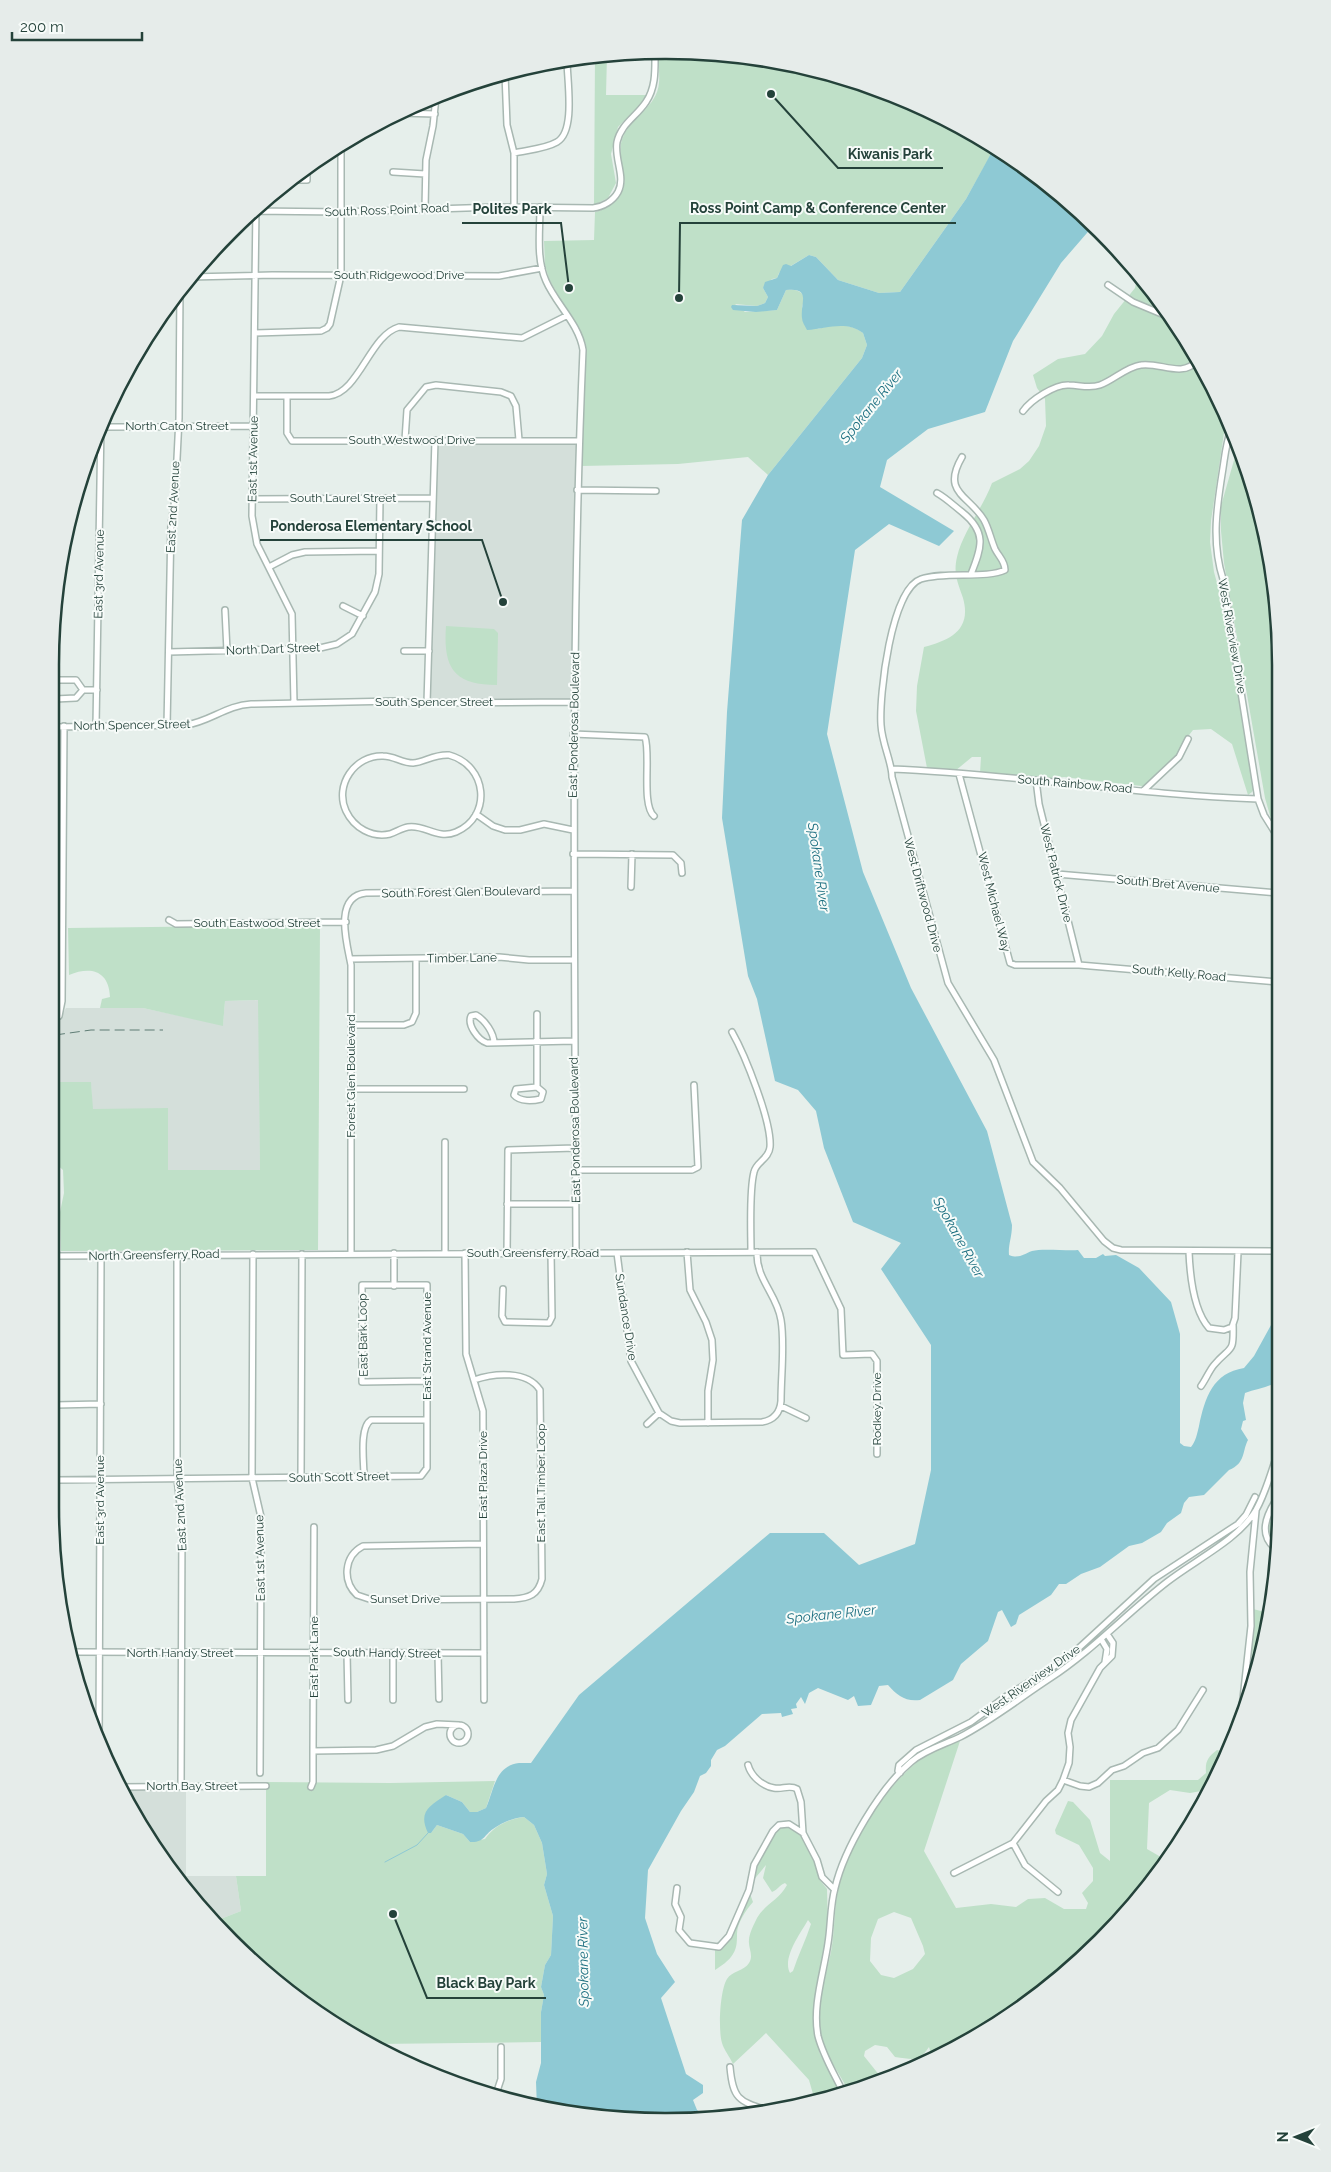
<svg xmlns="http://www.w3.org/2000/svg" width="1331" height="2172" font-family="Raleway,sans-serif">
  <rect width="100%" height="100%" fill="#e6efeb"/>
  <path fill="#d4dfda" d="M 435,440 L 579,441 L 574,702 L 427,703 Z
    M 259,1000 L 260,1171 L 168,1170 L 92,1109 L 91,1083 L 55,1082 L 55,1018 L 60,1018 L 66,1008 L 143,1008 L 223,1025 L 225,1001 Z
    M 121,1790 L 186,1790 L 186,1876 L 236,1876 L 241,1911 L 213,1922 L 177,1881 Z"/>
  <path fill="#bfe0c8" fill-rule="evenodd" d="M 705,51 L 825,71 L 937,113 L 994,149 L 966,199 L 900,292 L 879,293 L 838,280 L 816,257 L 809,255 L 779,273 L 777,278 L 772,279 L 763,288 L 768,297 L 765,303 L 757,306 L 735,304 L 745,312 L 777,310 L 786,290 C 800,289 807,293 802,307 L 818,329 C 832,324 850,323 863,333 L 867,345 L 862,358 L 768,475 L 748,457 L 678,464 L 581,466 L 586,344 L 549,279 L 545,265 L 544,241 L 594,240 L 595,212 C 610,209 627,195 624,178 C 623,163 617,151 623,137 C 631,117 657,107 659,83 C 660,74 658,63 658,53 Z
    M 595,55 L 607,55 L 606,95 L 646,95 L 640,105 L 618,127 L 611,154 L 616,183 L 608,198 L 594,205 Z
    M 1138,274 L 1199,358 L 1224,415 L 1224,433 L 1211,521 L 1210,542 L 1214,572 L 1225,612 L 1254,788 L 1252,792 L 1248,795 L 1232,744 L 1211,729 L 1193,730 L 1186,739 L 1191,741 C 1182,761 1167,773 1150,787 L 1064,777 L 1050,779 L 980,773 L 981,757 L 972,757 L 955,771 L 927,768 L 916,711 L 917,686 L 924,647 C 950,640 972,630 963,598 C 958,583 953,574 957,557 C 963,531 983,508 992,483 L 1020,469 L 1029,461 L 1039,446 L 1046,426 L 1045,399 L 1037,388 L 1033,375 L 1058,359 L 1085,354 L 1102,336 L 1114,314 L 1135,288 Z
    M 1238,446 L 1248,468 L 1280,625 L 1279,811 L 1271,819 L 1265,798 L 1224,563 L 1221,531 L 1221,506 Z
    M 446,626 L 494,629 L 498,633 L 497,685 C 453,685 443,667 446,626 Z
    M 320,925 L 318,1250 L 61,1251 L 60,1212 L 64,1193 L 63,1170 L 55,1163 L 55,1082 L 91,1082 L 93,1109 L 168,1108 L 168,1170 L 260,1170 L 258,1000 L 225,1001 L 223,1026 L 143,1008 L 100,1008 L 102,999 L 110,997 C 109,970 90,966 69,975 L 68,928 Z
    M 1276,1508 L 1276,1547 L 1270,1542 L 1268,1528 Z
    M 1253,1609 L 1261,1611 L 1268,1615 L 1245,1703 Z
    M 960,1741 L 924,1851 L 956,1908 L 991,1904 L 1016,1907 L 1028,1899 L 1045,1898 L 1064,1909 L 1086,1909 L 1088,1903 L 1082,1893 L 1093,1881 L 1093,1868 L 1079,1845 L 1056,1834 L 1055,1830 L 1068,1801 L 1073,1802 L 1090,1820 L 1100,1853 L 1110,1861 L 1110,1780 L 1198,1780 L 1206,1773 C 1205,1761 1208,1757 1217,1750 L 1228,1753 L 1207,1790 L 1190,1793 L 1170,1790 L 1149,1803 L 1147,1849 L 1166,1860 L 1155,1879 L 1145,1879 L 1139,1896 L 1040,1995 L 933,2060 L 929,2047 C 918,2063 913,2059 895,2057 L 887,2047 L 875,2045 L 865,2051 L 864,2056 L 880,2076 L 876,2084 L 849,2093 C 842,2076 828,2060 823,2042 C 813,2014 825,1980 831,1952 C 835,1930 834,1906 839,1884 C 850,1842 888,1783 922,1758 C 933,1750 948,1746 960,1741 ZM 894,1912 L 911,1918 L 923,1946 L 925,1954 L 913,1969 L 894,1978 L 881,1975 L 870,1961 L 871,1938 L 878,1919 Z
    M 495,1781 L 486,1808 L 477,1812 L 470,1812 L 462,1802 L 446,1795 L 431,1833 L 437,1825 L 463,1834 L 470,1842 L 485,1839 C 494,1826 508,1819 524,1817 L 534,1825 L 542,1843 L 547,1874 L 544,1885 L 553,1916 L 551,1955 L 545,1965 L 541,1987 L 544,1995 L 541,2012 L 542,2042 L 375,2044 L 323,2018 L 230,1942 L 213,1922 L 241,1911 L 236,1876 L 266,1876 L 266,1782 L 390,1783 Z
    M 789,1826 L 802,1835 L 816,1862 L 819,1879 L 827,1889 L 828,1926 L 814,2006 L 813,2022 L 820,2054 L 841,2094 L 815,2101 L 809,2080 L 766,2033 L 733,2064 C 730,2057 724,2050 722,2043 C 718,2030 720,1990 727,1979 C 732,1971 744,1971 749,1963 C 754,1955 748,1948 749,1940 C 749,1934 754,1924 757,1918 C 766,1903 779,1900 787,1885 L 785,1883 C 779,1885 778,1890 772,1892 L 763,1878 L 766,1865 L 752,1882 C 754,1860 766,1844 779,1827 ZM 808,1920 L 811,1924 C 806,1940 798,1955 793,1971 L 790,1973 C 782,1958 800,1934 808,1920 Z
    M 749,1891 L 753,1902 C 746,1910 737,1923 737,1934 C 737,1941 737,1948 733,1954 C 729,1961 721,1966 715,1970 L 715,1950 L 726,1944 Z"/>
  <path fill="#8ec9d4" d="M 994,148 L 1040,177 L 1093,226 L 1061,263 L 1013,341 L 985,412 L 928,429 L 887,460 L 880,487 L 954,531 L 939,546 L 889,524 L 855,550 L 827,734 L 863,872 L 911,988 L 987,1131 L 1012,1225 C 1012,1237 1008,1245 1009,1255 C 1019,1259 1024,1254 1032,1251 C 1042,1248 1066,1251 1078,1250 L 1084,1258 L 1096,1258 L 1103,1254 L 1105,1256 L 1116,1255 L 1139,1268 L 1171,1302 L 1180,1334 L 1180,1443 L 1184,1446 L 1191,1447 C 1196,1441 1197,1434 1199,1426 C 1205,1397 1213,1373 1244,1368 L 1254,1356 L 1277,1314 L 1277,1382 C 1267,1388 1255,1389 1245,1393 L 1243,1403 L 1246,1420 L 1243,1421 L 1241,1429 L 1248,1440 C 1242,1451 1246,1463 1229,1470 L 1204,1495 L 1189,1497 L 1184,1503 L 1181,1513 L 1167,1523 L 1161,1532 L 1142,1543 L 1129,1546 L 1100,1567 L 1081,1574 L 1066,1584 L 1059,1584 L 1051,1595 L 1019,1615 L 1016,1624 L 1011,1627 L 1002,1610 L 998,1612 L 988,1641 L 961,1664 L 953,1680 L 920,1700 C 905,1702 897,1695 888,1685 L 879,1686 L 871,1705 L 858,1706 L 854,1696 L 848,1700 L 818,1688 L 809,1693 L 805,1704 L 801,1697 L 796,1704 L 797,1708 L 791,1709 L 793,1714 L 782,1717 L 781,1713 L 762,1714 L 725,1746 L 717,1750 L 711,1760 L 711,1766 L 706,1773 L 700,1776 L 694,1792 L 681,1811 L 648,1870 L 645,1918 L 657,1954 L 675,1982 L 661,1998 L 686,2074 L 703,2085 L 703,2093 L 693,2100 L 697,2110 L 705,2115 L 711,2112 L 721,2116 L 722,2118 L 665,2122 L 546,2110 L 537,2108 L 536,2082 L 541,2063 L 541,2012 L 544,1995 L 541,1987 L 545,1965 L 551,1955 L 553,1916 L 544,1885 L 547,1874 L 542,1843 L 534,1825 L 524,1817 C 513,1818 503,1822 493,1829 C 484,1835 484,1843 470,1842 L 463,1834 L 437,1825 L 431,1833 L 428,1833 C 418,1812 429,1806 446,1795 L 462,1802 L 470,1812 L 477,1812 L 486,1808 C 494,1790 495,1766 519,1763 C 523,1763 527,1763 531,1763 L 579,1695 L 770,1533 L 824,1533 L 859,1565 L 915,1544 L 931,1470 L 931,1345 L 881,1269 L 901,1243 L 853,1222 L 824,1148 L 816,1111 L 798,1090 L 775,1081 L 757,999 L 748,976 L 722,818 L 727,712 L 742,520 L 768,475 L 862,358 L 867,345 L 863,333 C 846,320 826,329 807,330 C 805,326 802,322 802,318 C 800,303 812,287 786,290 L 777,310 L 756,312 L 733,310 L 731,307 L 732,305 L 757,306 L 765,303 L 768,297 L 763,288 L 765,282 L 777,278 L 783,265 L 786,264 L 791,266 L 809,255 L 816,257 L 838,280 L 879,293 L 900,292 L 966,199 Z"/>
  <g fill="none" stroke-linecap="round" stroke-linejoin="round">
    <path stroke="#8ec9d4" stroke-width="1" d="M 385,1862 L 417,1845 L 428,1833"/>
    <defs>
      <path id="minor" d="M 505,74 L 507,125 L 514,153 L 514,207
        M 400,113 L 435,114
        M 514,153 C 527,150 545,149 557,142 C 576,131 567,80 567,60
        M 393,172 L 425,174
        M 291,180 L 307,180 L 307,169
        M 256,207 L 252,516 L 257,544 L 292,614 L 294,703
        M 540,207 C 540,231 536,259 546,281 C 556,304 579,324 583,350 C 570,650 575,951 576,1252
        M 425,209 L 426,160 L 433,126 L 436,97
        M 251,211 L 341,212 L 497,207 L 593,208 C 603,207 613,201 618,192 C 626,177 614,159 617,142 C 621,124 636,117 646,102 C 656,87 655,70 655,53
        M 190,277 L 272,275 L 499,276 L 542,268
        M 1108,285 L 1133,302 L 1169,317
        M 255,333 L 321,331 L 327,328 L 330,324 L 341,275 L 341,144
        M 1193,351 L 1197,361 L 1201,363
        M 254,396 L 329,396 C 359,393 370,335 399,327 L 522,338 L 566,316
        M 287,396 L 287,433 L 292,441 L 579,441
        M 1023,411 C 1031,400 1055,384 1069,385 C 1080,385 1089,389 1100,385 C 1114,380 1126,367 1141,365 C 1160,362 1182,378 1197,361
        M 101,427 L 253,426
        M 1231,430 C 1226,443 1225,455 1223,468 C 1217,505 1211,542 1223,579 L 1258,799 L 1264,815 L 1279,839
        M 405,440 L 407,410 L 426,387 L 436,385 L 501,392 L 511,396 L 516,406 L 519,440
        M 962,457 C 941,493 969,495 984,520 C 989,529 991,540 995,549 C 999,557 1005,561 1005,570 C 987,579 944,571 921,579 C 891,589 879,696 881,725 C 882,744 892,762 892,777 L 948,983 L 994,1060 L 1033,1162 L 1060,1188 L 1104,1241 L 1113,1248 L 1121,1250 L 1277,1251
        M 577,490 L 656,491
        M 937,493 C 946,498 953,505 962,512 C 987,532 982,547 971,574
        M 252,499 L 433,498
        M 269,567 L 292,555 L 305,552 L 379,551
        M 343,606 L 363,616
        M 225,610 L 227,651
        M 404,651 L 429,651
        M 169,652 L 320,648 L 337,644 L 352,634 L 375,592 L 379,574 L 380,498
        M 55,680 L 76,680 L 83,690
        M 83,690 L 97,690
        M 55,699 L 76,698 L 83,690
        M 427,703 L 435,440
        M 96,726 L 101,423
        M 167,726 L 171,525 L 175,499 L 179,418 L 180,288
        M 55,727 L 186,725 C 209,722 227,705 251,704 L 396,701 L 414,703 L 574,702
        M 573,734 L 645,737 C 651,754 641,805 654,816
        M 449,755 C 487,765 493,816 456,832 C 437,840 425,824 408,827 C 402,828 396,832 390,834 C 372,838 354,828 346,811 C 334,785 355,755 383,756 C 394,756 402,763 413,763 C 425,762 434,754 449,755 Z
        M 892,769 C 1015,774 1136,795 1258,799
        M 959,774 L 1010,963 L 1015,965 L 1079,965 L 1278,982
        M 1036,780 L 1039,804 L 1079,965
        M 1144,790 L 1179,757 L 1188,739
        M 476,814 L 493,826 L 505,830 L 520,830 L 544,824 L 573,830
        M 573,854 L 673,855 L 681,863 L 682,873
        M 1057,874 L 1279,893
        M 631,887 L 632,854
        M 169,920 L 176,924 L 346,922
        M 350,959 L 499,957 L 529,960 L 574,960
        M 55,1015 L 59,1016 L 62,1001 L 64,726
        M 351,1025 L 404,1025 L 412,1022 L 416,1013 L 416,959
        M 732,1032 C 745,1055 772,1122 770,1147 C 769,1159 756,1162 754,1172 C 749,1191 751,1231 751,1252
        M 494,1043 C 494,1033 485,1020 476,1015 L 471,1016 C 467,1025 478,1040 487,1043 L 574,1041
        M 537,1087 L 516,1089 L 514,1095 C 520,1102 533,1101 541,1099 L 543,1092 L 537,1087 L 537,1014
        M 351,1089 L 464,1089
        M 445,1142 L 445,1253
        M 575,1170 L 692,1170 L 698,1167 L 694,1085
        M 507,1204 L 575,1204
        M 687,1252 L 690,1290 L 706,1322 L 712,1340 L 713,1360 L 708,1391 L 708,1423
        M 1189,1252 C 1190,1276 1193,1310 1209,1328 L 1224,1330 L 1232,1327 L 1235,1318 L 1238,1252
        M 351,1253 L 351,965 C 347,944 333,896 366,893 L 574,891
        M 394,1253 L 394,1286
        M 465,1253 L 466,1354 L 483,1411 L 484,1700
        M 507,1253 L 508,1150 L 575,1148
        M 617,1253 L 631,1361 L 659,1413 L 671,1421 L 680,1423 L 762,1422 C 774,1420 780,1413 781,1401 C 781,1375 785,1344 781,1320 C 777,1294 756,1280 757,1252
        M 253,1254 L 252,1478 L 261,1517 L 261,1536 L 260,1773
        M 177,1255 L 177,1479 L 182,1521 L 181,1786
        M 55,1256 L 814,1252 L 841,1309 L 843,1355 L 872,1354 L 877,1361 L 877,1454
        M 503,1289 L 502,1316 L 505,1322 L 549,1323 L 552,1317 L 551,1253
        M 474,1380 C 494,1373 527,1370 540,1390 L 542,1579 C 538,1595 529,1598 514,1599 L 372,1600 L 357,1595 C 342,1581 344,1556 363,1546 L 483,1544
        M 1201,1386 C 1206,1379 1209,1371 1214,1365 C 1231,1345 1234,1355 1233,1324
        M 55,1405 L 101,1404
        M 781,1406 L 806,1418
        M 647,1424 L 659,1413
        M 364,1476 C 364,1463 359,1427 371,1420 L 427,1420
        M 301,1477 L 302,1254
        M 55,1480 L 421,1476 L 427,1468 L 427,1285 L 362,1285 L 362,1382 L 427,1381
        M 1276,1549 C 1258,1535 1266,1516 1276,1500
        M 1101,1639 L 1107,1649 L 1105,1662
        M 70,1652 L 484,1653
        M 347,1653 L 348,1700
        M 393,1654 L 393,1700
        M 438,1654 L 439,1699
        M 1241,1717 L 1251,1626 L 1250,1572 L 1256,1511
        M450 1734a9 9 0 1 1 18 0a9 9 0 1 1-18 0Z
        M 99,1744 L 101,1256
        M 313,1751 L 376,1750 L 393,1746 L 425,1727 L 437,1724 L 459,1725
        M 748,1765 C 751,1776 762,1786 774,1788 C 782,1790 789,1784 797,1789 L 801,1802 L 803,1833
        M 900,1773 L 898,1771 L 899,1765 L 916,1750 L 971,1722 L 1005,1697 L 1069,1657 L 1154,1579 L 1238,1524 L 1246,1515 L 1255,1497
        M 1063,1780 L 1080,1786 L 1089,1787 L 1098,1783 L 1112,1770 L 1124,1766 L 1143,1753 L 1158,1748 L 1178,1730 L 1203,1690
        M 119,1787 L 266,1786
        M 311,1787 L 313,1782 L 313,1751 L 314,1527
        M 1013,1843 L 1025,1865 L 1058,1892
        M 954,1873 L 1013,1843 L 1046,1801 L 1058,1790 L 1063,1780 L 1069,1763 L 1070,1747 L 1068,1733 L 1071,1720 L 1100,1668 L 1112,1656 L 1113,1643 L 1107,1634
        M 677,1888 L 675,1904 L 681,1917 L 679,1930 L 690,1943 L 719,1947 L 729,1936 L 749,1890 L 754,1865 L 773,1831 L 779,1825 L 789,1824 L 803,1833 L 817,1860 L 822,1877 L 834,1889
        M 730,2067 C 733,2100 739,2101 769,2111
        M 844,2094 C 835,2075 823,2056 818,2036 C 812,2006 824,1972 828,1943 C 831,1925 830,1906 835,1888 C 844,1849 880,1788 911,1762 C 925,1750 943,1745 960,1737 C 991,1721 1020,1698 1049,1679 C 1092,1651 1127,1613 1167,1582 C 1195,1560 1238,1540 1256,1510 C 1265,1494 1270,1476 1276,1458
        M 495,2097 L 501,2079 L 501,2047"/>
    </defs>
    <use href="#minor" stroke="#a8b8b2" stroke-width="8"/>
    <use href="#minor" stroke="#fff" stroke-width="5"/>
    <path stroke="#5f7d75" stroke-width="1" stroke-dasharray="10 5" stroke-linecap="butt" d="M 55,1035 L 91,1030 L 163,1030"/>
  </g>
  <g text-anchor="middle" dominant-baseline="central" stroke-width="4" stroke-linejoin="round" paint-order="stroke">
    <g font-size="12" fill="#24423a" stroke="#f7fbf9">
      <text transform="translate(387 210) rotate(-2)">South Ross Point Road</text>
      <text x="399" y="275">South Ridgewood Drive</text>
      <text x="177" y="426">North Caton Street</text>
      <text x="412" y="440">South Westwood Drive</text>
      <text transform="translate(253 459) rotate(-89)">East 1st Avenue</text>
      <text x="343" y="498">South Laurel Street</text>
      <text transform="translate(173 507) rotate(-87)">East 2nd Avenue</text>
      <text transform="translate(99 574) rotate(-89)">East 3rd Avenue</text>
      <text transform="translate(1232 636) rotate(80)">West Riverview Drive</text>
      <text transform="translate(273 649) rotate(-2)">North Dart Street</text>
      <text x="434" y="702">South Spencer Street</text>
      <text transform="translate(132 725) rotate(-1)">North Spencer Street</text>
      <text transform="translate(574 725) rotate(-89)">East Ponderosa Boulevard</text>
      <text transform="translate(1075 784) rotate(5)">South Rainbow Road</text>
      <text transform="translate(1056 873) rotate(76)">West Patrick Drive</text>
      <text transform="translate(1168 884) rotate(5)">South Bret Avenue</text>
      <text transform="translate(461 892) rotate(-1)">South Forest Glen Boulevard</text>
      <text transform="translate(923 895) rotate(75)">West Driftwood Drive</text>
      <text transform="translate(994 902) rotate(76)">West Michael Way</text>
      <text x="257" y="923">South Eastwood Street</text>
      <text transform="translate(462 958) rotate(-1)">Timber Lane</text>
      <text transform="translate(1179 973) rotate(5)">South Kelly Road</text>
      <text transform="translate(351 1076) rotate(-90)">Forest Glen Boulevard</text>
      <text transform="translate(575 1130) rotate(-91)">East Ponderosa Boulevard</text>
      <text x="533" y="1253">South Greensferry Road</text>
      <text transform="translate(154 1255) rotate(-1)">North Greensferry Road</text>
      <text transform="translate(626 1317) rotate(81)">Sundance Drive</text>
      <text transform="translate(363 1335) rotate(-91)">East Bark Loop</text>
      <text transform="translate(427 1346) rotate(-90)">East Strand Avenue</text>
      <text transform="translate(877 1409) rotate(-90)">Rodkey Drive</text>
      <text transform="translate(483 1475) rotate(-90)">East Plaza Drive</text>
      <text transform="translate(339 1477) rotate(-1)">South Scott Street</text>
      <text transform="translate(541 1483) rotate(-90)">East Tall Timber Loop</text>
      <text transform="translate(100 1500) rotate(-90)">East 3rd Avenue</text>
      <text transform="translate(180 1505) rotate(-93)">East 2nd Avenue</text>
      <text transform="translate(260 1558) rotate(-91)">East 1st Avenue</text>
      <text x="405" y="1599">Sunset Drive</text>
      <text x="180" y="1653">North Handy Street</text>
      <text transform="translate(387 1653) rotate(1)">South Handy Street</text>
      <text transform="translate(314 1657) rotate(-90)">East Park Lane</text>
      <text transform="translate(1031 1681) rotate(-35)">West Riverview Drive</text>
      <text x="192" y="1786">North Bay Street</text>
    </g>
    <g font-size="14" font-style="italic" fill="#1c6f80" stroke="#f7fbf9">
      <text transform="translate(871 406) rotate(-51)">Spokane River</text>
      <text transform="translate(819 867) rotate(82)">Spokane River</text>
      <text transform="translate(959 1237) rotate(61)">Spokane River</text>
      <text transform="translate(831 1614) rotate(-6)">Spokane River</text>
      <text transform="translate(583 1962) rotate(-91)">Spokane River</text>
    </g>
  </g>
  <path d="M0 0H1331V2172H0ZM665 59H666A606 606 0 0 1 1272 665V1507A606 606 0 0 1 666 2113H665A606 606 0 0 1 59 1507V665A606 606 0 0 1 665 59Z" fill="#e6ecea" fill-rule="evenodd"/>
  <path fill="none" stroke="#24423a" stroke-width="2.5" d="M665 59H666A606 606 0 0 1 1272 665V1507A606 606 0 0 1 666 2113H665A606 606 0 0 1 59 1507V665A606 606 0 0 1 665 59Z"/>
  <path fill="none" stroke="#24423a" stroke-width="2" d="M771 94L838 168H943M679 298L680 223H956M569 288L561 223H462M503 602L482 540H260M393 1914L427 1998H546"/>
  <g fill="#24423a" stroke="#f7fbf9" stroke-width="2">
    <circle cx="771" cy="94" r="5"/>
    <circle cx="679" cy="298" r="5"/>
    <circle cx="569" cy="288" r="5"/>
    <circle cx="503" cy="602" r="5"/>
    <circle cx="393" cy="1914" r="5"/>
  </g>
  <g font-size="14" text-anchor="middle" font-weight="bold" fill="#24423a" stroke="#f7fbf9" stroke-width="4" stroke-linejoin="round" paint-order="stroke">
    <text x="890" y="159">Kiwanis Park</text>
    <text x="818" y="213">Ross Point Camp &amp; Conference Center</text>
    <text x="512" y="214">Polites Park</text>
    <text x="371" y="531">Ponderosa Elementary School</text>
    <text x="486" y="1988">Black Bay Park</text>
  </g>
  <g transform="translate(1296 2137) rotate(270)" stroke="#f7fbf9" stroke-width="4" paint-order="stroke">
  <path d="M0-4L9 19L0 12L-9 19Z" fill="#24423a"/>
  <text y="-8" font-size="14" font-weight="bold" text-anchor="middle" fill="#24423a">N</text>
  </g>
  <path d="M12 32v8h130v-8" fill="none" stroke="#24423a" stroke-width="2.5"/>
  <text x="20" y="32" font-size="15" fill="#24423a" stroke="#f7fbf9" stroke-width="4" paint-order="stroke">200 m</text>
</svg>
